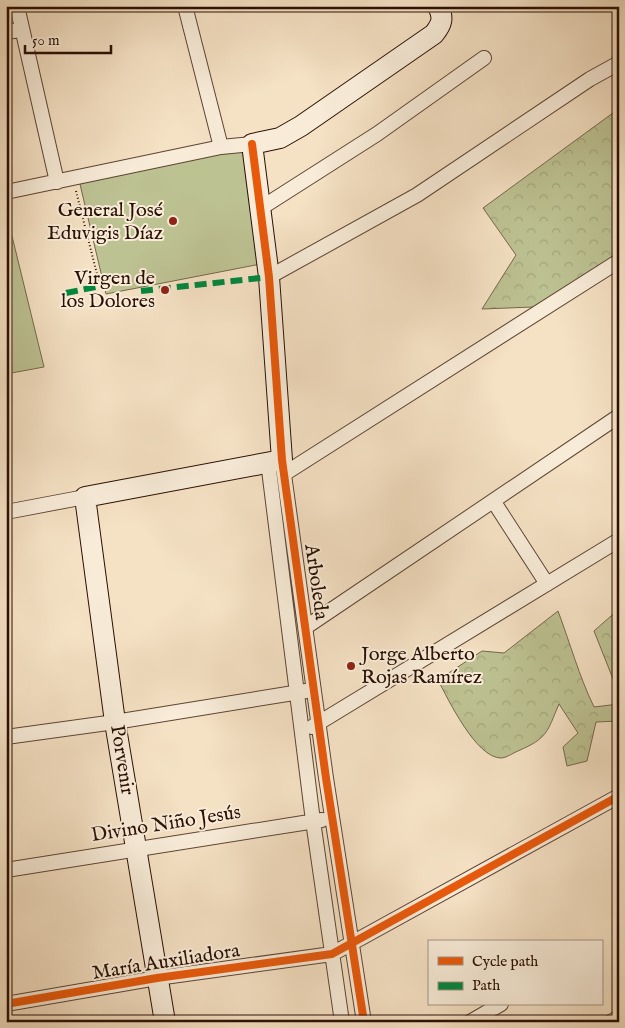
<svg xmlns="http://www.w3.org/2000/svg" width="625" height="1028" font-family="'IM FELL English',serif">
  <defs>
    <pattern id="forest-crowns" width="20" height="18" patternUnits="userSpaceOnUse" patternTransform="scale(1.25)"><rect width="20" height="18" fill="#bdc293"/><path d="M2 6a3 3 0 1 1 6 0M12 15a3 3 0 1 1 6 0" fill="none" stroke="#a3a67d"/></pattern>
  </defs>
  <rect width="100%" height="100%" fill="#f5e1c4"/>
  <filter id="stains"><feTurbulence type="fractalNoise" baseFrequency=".004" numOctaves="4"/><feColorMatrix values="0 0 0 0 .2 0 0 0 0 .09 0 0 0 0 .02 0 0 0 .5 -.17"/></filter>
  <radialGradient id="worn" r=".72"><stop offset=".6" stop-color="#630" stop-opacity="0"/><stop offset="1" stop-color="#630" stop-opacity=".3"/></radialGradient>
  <path fill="url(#forest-crowns)" stroke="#74684b" d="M 617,110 L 619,115 L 619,268 L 559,306 L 482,309 L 516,255 L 483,208 Z
    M 619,609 L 619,689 L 617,689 L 594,631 Z
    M 558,611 C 570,643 579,676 594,707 L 619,704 L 619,721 L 596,722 L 587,761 L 567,766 L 563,747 L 578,733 L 559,704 C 547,732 548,738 518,751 C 513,753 506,758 501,758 C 476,758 448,699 438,680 L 482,651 L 504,653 Z"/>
  <path fill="#bdc293" stroke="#74684b" d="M 245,148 L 266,263 L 106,294 L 79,180 Z
    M 12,236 L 44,367 L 6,374 L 6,237 Z"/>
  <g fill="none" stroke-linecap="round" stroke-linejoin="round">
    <defs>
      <path id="street" d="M 17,6 L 57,182
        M 185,6 L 221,147
        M 6,32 L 21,30
        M 6,192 L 221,147 L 252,144
        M 261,208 L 377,134 L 484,58
        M 269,277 L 417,195 L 590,79 L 619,63
        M 282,460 L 326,778 L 364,1022
        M 268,462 L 313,821 L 342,1022
        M 284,474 L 619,261
        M 494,502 L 547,584
        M 6,512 L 85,497
        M 306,627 L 619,416
        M 312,727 L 619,540
        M 6,737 L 115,722 L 306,691
        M 6,870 L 322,820
        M 6,1004 L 157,978 L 332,954 L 619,796
        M 470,1022 L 501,1004
        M 611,1022 L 619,1017"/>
      <path id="secondary" d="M 165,1022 L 115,722 L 85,497 L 282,460 L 269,277 L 252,144 L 280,138 L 301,126 L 434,34 C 442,24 444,18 438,6"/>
    </defs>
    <use href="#street" stroke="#5d4433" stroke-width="16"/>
    <use href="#secondary" stroke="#2a0f03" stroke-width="22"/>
    <path stroke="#2a0f03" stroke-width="2" stroke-dasharray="1 2.5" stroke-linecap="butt" d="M 76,191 L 100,286"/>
    <use href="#street" stroke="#f8ecd9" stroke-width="14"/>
    <use href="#secondary" stroke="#f8ecd9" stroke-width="20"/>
    <path stroke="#00873e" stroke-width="6" stroke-dasharray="12 6" stroke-linecap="butt" d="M 141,291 L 269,277
      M 66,293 L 100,286"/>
    <defs>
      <path id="cycleway" d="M 252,144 L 269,277 L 282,460 L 326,778 L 364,1022
        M 6,1004 L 157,978 L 332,954 L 619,796"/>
    </defs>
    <use href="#cycleway" stroke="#f8ecd9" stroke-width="11"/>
    <use href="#cycleway" stroke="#e8590c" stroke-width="8"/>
  </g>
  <g fill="#8f2418" stroke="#f8ecd9" stroke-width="2">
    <circle cx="173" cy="221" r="5"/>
    <circle cx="165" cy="290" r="5"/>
    <circle cx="351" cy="666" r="5"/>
  </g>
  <g text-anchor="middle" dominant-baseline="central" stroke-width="4" stroke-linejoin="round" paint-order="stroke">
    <g font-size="20" fill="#2a0f03" stroke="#f8ecd9" text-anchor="end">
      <text x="163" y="210">General José<tspan x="163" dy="23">Eduvigis Díaz</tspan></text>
      <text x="155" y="278">Virgen de<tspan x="155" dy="23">los Dolores</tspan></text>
      <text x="361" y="654" text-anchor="start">Jorge Alberto<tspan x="361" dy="23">Rojas Ramírez</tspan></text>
    </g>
    <g font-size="20" fill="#2a0f03" stroke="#f8ecd9">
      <text transform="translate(316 582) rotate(82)">Arboleda</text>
      <text transform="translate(122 760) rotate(81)">Porvenir</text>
      <text transform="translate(166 824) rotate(-9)">Divino Niño Jesús</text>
      <text transform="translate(166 962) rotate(-9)">María Auxiliadora</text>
    </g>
  </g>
  <rect width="625" height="1028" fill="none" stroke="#f5e1c4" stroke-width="25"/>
  <rect x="8" y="8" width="610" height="1013" fill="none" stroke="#2a0f03" stroke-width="2.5"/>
  <rect x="12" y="12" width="600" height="1003" fill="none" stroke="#2a0f03"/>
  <rect x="428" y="940" width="175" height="65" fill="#f8ecd9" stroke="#a69483"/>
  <rect x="438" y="957" width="25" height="8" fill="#e8590c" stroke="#a69483"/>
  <text x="472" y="966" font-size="15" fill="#2a0f03">Cycle path</text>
  <rect x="438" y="982" width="25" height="8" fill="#00873e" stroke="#a69483"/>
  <text x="472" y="990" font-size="15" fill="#2a0f03">Path</text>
  <path d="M25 45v8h86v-8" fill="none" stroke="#2a0f03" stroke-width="2.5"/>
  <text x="32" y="45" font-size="15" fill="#2a0f03" stroke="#f8ecd9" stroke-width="4" paint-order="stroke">50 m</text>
  <rect width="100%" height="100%" filter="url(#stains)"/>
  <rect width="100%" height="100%" fill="url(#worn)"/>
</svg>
